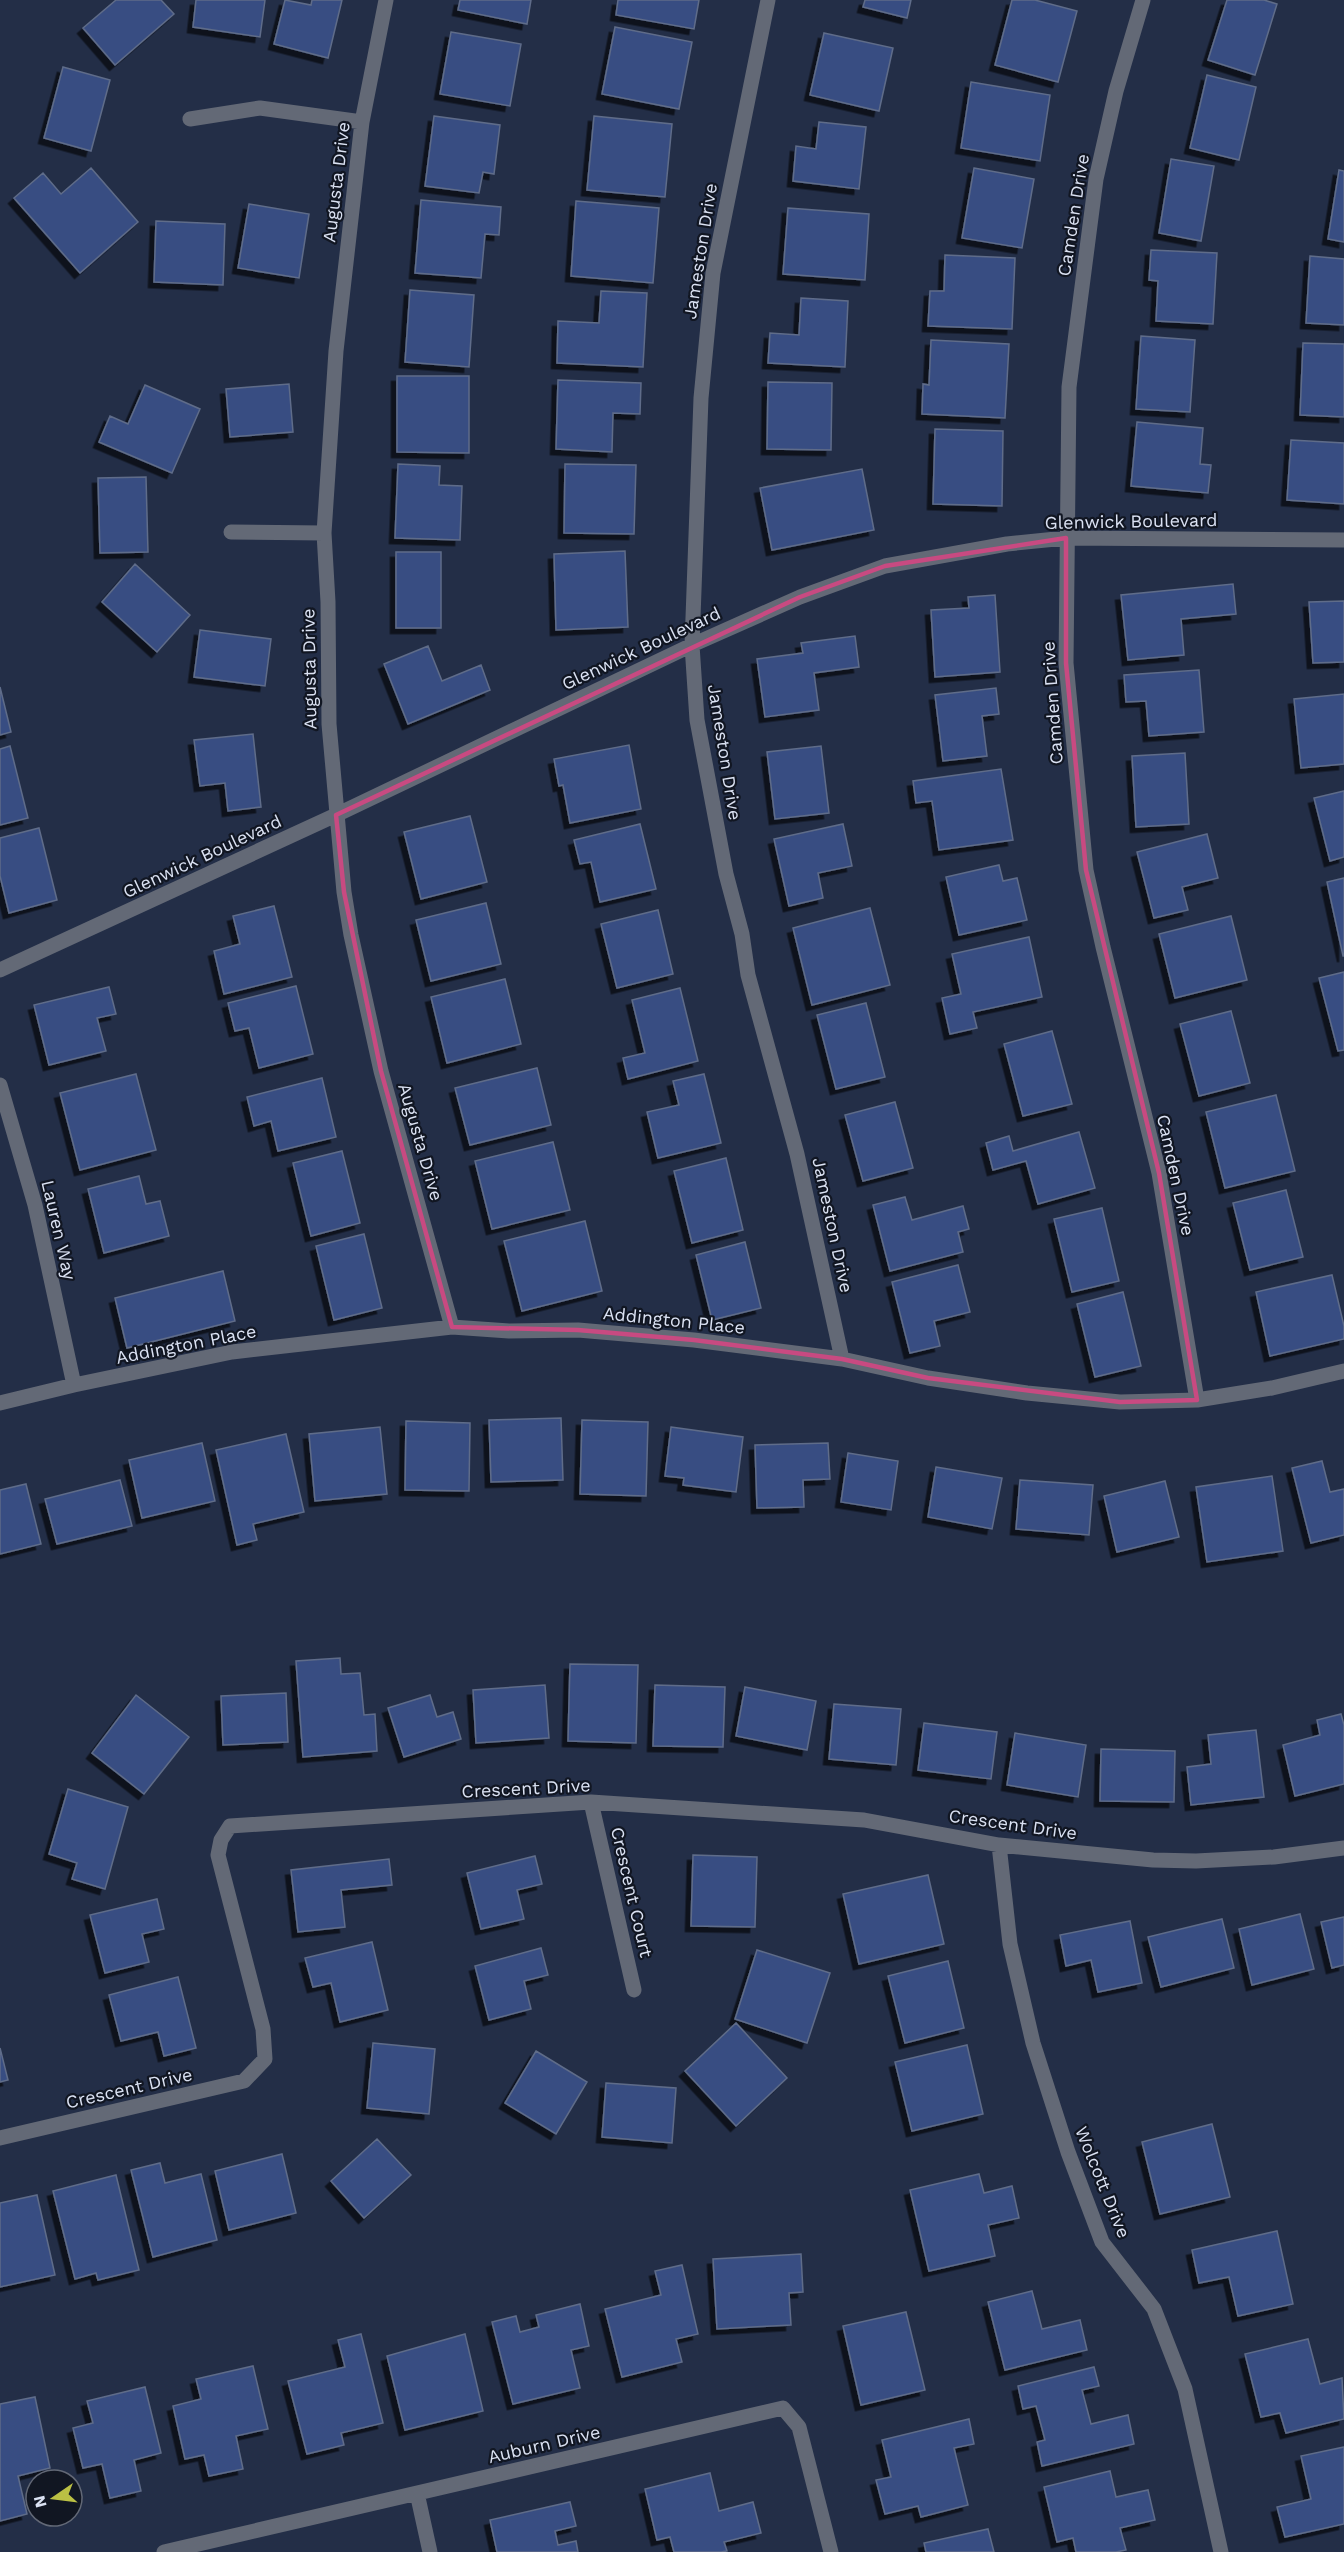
<svg xmlns="http://www.w3.org/2000/svg" width="1344" height="2552" font-family="'Work Sans',sans-serif">
  <defs>
    <filter id="shadow"><feDropShadow dx="-5.5" dy="5.5" stdDeviation="0" flood-color="#0009"/></filter>
  </defs>
  <rect width="100%" height="100%" fill="#232e47"/>
  <path fill="#394e82" stroke="#5f6c89" stroke-width="1.5" filter="url(#shadow)" d="M 116,0 L 161,0 L 174,14 L 115,65 L 83,28 Z
    M 196,0 L 265,0 L 260,37 L 193,27 Z
    M 285,0 L 311,5 L 312,0 L 342,0 L 328,58 L 274,44 Z
    M 460,0 L 531,0 L 527,24 L 458,10 Z
    M 618,0 L 699,0 L 694,29 L 616,15 Z
    M 865,0 L 911,0 L 907,18 L 863,7 Z
    M 1012,0 L 1035,0 L 1077,11 L 1058,82 L 995,65 Z
    M 1227,0 L 1264,0 L 1277,4 L 1255,75 L 1208,60 Z
    M 615,27 L 692,42 L 679,109 L 602,94 Z
    M 451,32 L 521,44 L 510,106 L 440,94 Z
    M 824,33 L 893,48 L 879,111 L 810,95 Z
    M 63,67 L 110,80 L 91,151 L 44,138 Z
    M 1207,75 L 1256,87 L 1239,160 L 1190,148 Z
    M 971,82 L 1050,95 L 1040,161 L 961,148 Z
    M 434,116 L 500,125 L 494,174 L 483,172 L 479,193 L 425,186 Z
    M 594,116 L 672,124 L 665,197 L 587,190 Z
    M 819,122 L 866,127 L 859,189 L 793,181 L 796,146 L 816,149 Z
    M 1171,159 L 1214,166 L 1201,241 L 1159,233 Z
    M 91,168 L 138,222 L 80,273 L 14,198 L 43,173 L 61,194 Z
    M 974,168 L 1034,179 L 1022,248 L 962,238 Z
    M 1339,170 L 1344,171 L 1344,242 L 1328,239 Z
    M 421,200 L 501,207 L 499,235 L 485,234 L 481,278 L 415,273 Z
    M 576,201 L 659,208 L 653,283 L 571,276 Z
    M 249,204 L 309,214 L 299,278 L 238,268 Z
    M 788,208 L 869,214 L 865,280 L 783,274 Z
    M 156,221 L 225,224 L 223,285 L 154,282 Z
    M 1151,250 L 1217,253 L 1213,324 L 1156,321 L 1158,281 L 1149,280 Z
    M 945,255 L 1015,258 L 1012,329 L 928,326 L 930,291 L 944,291 Z
    M 1310,256 L 1344,259 L 1344,325 L 1306,323 Z
    M 410,290 L 474,295 L 469,367 L 405,362 Z
    M 601,291 L 647,293 L 643,367 L 557,363 L 558,321 L 599,323 Z
    M 801,298 L 848,301 L 845,367 L 768,363 L 770,333 L 799,335 Z
    M 1141,336 L 1195,340 L 1190,412 L 1136,409 Z
    M 931,340 L 1009,344 L 1005,418 L 922,414 L 923,384 L 929,385 Z
    M 1303,343 L 1344,344 L 1344,417 L 1300,415 Z
    M 397,376 L 469,376 L 469,453 L 397,452 Z
    M 558,380 L 641,383 L 640,414 L 613,413 L 612,452 L 556,449 Z
    M 768,382 L 832,383 L 831,450 L 767,449 Z
    M 289,384 L 293,432 L 230,437 L 226,389 Z
    M 145,385 L 200,409 L 172,473 L 99,442 L 110,416 L 128,424 Z
    M 1137,422 L 1203,428 L 1200,464 L 1211,465 L 1208,493 L 1131,486 Z
    M 935,429 L 1003,431 L 1002,506 L 933,504 Z
    M 1291,440 L 1344,443 L 1344,504 L 1287,500 Z
    M 398,464 L 440,466 L 439,485 L 462,486 L 460,540 L 395,538 Z
    M 565,464 L 636,465 L 634,534 L 564,533 Z
    M 862,469 L 874,530 L 772,550 L 760,488 Z
    M 146,477 L 148,552 L 100,553 L 98,478 Z
    M 625,551 L 628,627 L 556,630 L 554,554 Z
    M 396,552 L 441,552 L 441,628 L 396,628 Z
    M 135,564 L 190,615 L 157,652 L 102,602 Z
    M 1233,584 L 1236,614 L 1181,619 L 1184,655 L 1128,660 L 1121,595 Z
    M 995,595 L 1000,672 L 935,677 L 931,610 L 969,608 L 968,597 Z
    M 1344,601 L 1344,662 L 1313,663 L 1309,602 Z
    M 200,630 L 271,639 L 265,686 L 194,677 Z
    M 855,636 L 859,667 L 814,673 L 819,710 L 765,717 L 757,659 L 803,653 L 801,643 Z
    M 428,646 L 442,681 L 481,665 L 490,690 L 408,724 L 384,664 Z
    M 1199,670 L 1204,732 L 1149,736 L 1146,701 L 1126,702 L 1124,675 Z
    M 0,687 L 11,732 L 0,735 Z
    M 996,688 L 999,714 L 982,716 L 987,756 L 943,761 L 935,695 Z
    M 1344,694 L 1344,764 L 1301,768 L 1294,699 Z
    M 253,734 L 261,807 L 228,811 L 225,783 L 200,786 L 194,740 Z
    M 629,745 L 641,809 L 570,823 L 563,785 L 559,786 L 554,759 Z
    M 10,746 L 28,818 L 0,825 L 0,749 Z
    M 821,746 L 829,813 L 775,819 L 767,752 Z
    M 1185,753 L 1189,824 L 1136,827 L 1132,756 Z
    M 1001,769 L 1013,840 L 939,850 L 932,801 L 916,803 L 913,781 Z
    M 1344,791 L 1344,857 L 1330,861 L 1314,798 Z
    M 470,816 L 487,882 L 421,899 L 404,832 Z
    M 640,824 L 656,889 L 600,902 L 591,862 L 580,864 L 574,840 Z
    M 843,824 L 852,866 L 818,873 L 823,898 L 789,906 L 774,839 Z
    M 39,828 L 57,900 L 9,913 L 0,876 L 0,838 Z
    M 1207,834 L 1218,878 L 1182,887 L 1188,910 L 1154,918 L 1137,852 Z
    M 999,865 L 1003,881 L 1017,878 L 1027,920 L 959,935 L 946,877 Z
    M 1344,878 L 1344,956 L 1343,956 L 1327,882 Z
    M 486,903 L 501,964 L 431,981 L 416,920 Z
    M 274,906 L 292,977 L 224,994 L 214,951 L 240,944 L 233,916 Z
    M 870,908 L 890,985 L 812,1005 L 793,928 Z
    M 658,910 L 673,974 L 617,988 L 601,924 Z
    M 1231,916 L 1247,980 L 1175,998 L 1159,934 Z
    M 1029,937 L 1042,997 L 973,1012 L 977,1028 L 950,1034 L 942,998 L 961,994 L 952,954 Z
    M 1344,972 L 1344,1050 L 1338,1051 L 1319,978 Z
    M 505,979 L 521,1044 L 447,1063 L 431,997 Z
    M 296,986 L 313,1054 L 259,1068 L 249,1028 L 235,1031 L 228,1003 Z
    M 109,987 L 116,1014 L 97,1018 L 106,1051 L 49,1065 L 34,1005 Z
    M 680,988 L 698,1061 L 628,1079 L 623,1058 L 645,1053 L 632,1000 Z
    M 866,1003 L 885,1077 L 836,1089 L 817,1015 Z
    M 1231,1011 L 1250,1083 L 1199,1096 L 1180,1024 Z
    M 1052,1031 L 1072,1104 L 1023,1116 L 1004,1044 Z
    M 537,1068 L 551,1125 L 470,1145 L 455,1088 Z
    M 136,1074 L 156,1150 L 80,1170 L 60,1093 Z
    M 704,1074 L 721,1143 L 658,1158 L 647,1112 L 679,1105 L 673,1081 Z
    M 322,1078 L 336,1137 L 278,1151 L 271,1121 L 254,1126 L 247,1097 Z
    M 1276,1095 L 1295,1171 L 1225,1188 L 1206,1112 Z
    M 895,1102 L 913,1168 L 863,1181 L 845,1115 Z
    M 1079,1132 L 1095,1188 L 1038,1204 L 1026,1161 L 993,1170 L 986,1143 L 1009,1136 L 1013,1151 Z
    M 553,1142 L 570,1210 L 492,1229 L 475,1161 Z
    M 342,1151 L 360,1223 L 311,1236 L 293,1163 Z
    M 726,1158 L 743,1230 L 692,1243 L 674,1171 Z
    M 139,1176 L 146,1204 L 160,1201 L 169,1236 L 104,1253 L 88,1189 Z
    M 1286,1190 L 1303,1257 L 1250,1270 L 1233,1203 Z
    M 905,1197 L 912,1220 L 963,1206 L 969,1229 L 958,1232 L 963,1252 L 890,1271 L 873,1205 Z
    M 1102,1208 L 1119,1281 L 1072,1292 L 1054,1219 Z
    M 585,1221 L 602,1291 L 522,1311 L 504,1241 Z
    M 364,1234 L 382,1308 L 334,1320 L 316,1246 Z
    M 745,1242 L 761,1308 L 712,1320 L 696,1255 Z
    M 958,1265 L 970,1312 L 934,1321 L 940,1346 L 910,1353 L 892,1282 Z
    M 223,1271 L 235,1321 L 127,1348 L 115,1298 Z
    M 1332,1275 L 1344,1326 L 1344,1339 L 1270,1356 L 1256,1292 Z
    M 1123,1292 L 1141,1366 L 1095,1377 L 1077,1304 Z
    M 561,1418 L 563,1480 L 491,1482 L 489,1420 Z
    M 582,1420 L 648,1422 L 646,1496 L 580,1494 Z
    M 406,1421 L 470,1423 L 469,1491 L 405,1490 Z
    M 380,1427 L 387,1494 L 315,1501 L 309,1434 Z
    M 671,1427 L 743,1437 L 736,1492 L 683,1485 L 684,1478 L 665,1476 Z
    M 286,1434 L 304,1512 L 253,1524 L 257,1540 L 237,1545 L 216,1450 Z
    M 202,1443 L 215,1501 L 142,1518 L 129,1460 Z
    M 828,1443 L 830,1479 L 803,1480 L 804,1507 L 757,1508 L 755,1445 Z
    M 848,1453 L 898,1461 L 891,1510 L 841,1502 Z
    M 1322,1461 L 1330,1492 L 1344,1489 L 1344,1535 L 1311,1543 L 1292,1468 Z
    M 936,1467 L 1002,1478 L 992,1529 L 928,1517 Z
    M 1272,1476 L 1283,1551 L 1207,1562 L 1196,1487 Z
    M 120,1480 L 132,1526 L 57,1544 L 45,1499 Z
    M 1020,1480 L 1093,1485 L 1089,1535 L 1016,1529 Z
    M 1165,1481 L 1179,1537 L 1117,1552 L 1104,1496 Z
    M 26,1484 L 41,1544 L 0,1554 L 0,1490 Z
    M 340,1658 L 341,1674 L 360,1673 L 364,1715 L 375,1714 L 377,1751 L 303,1757 L 296,1661 Z
    M 570,1664 L 638,1665 L 636,1743 L 568,1741 Z
    M 545,1685 L 549,1738 L 476,1743 L 473,1690 Z
    M 655,1685 L 725,1687 L 723,1747 L 653,1746 Z
    M 745,1687 L 816,1701 L 807,1750 L 736,1736 Z
    M 286,1693 L 288,1742 L 223,1745 L 221,1696 Z
    M 136,1695 L 189,1737 L 144,1794 L 92,1753 Z
    M 430,1695 L 437,1717 L 453,1712 L 461,1739 L 404,1757 L 388,1708 Z
    M 834,1704 L 901,1709 L 896,1765 L 829,1759 Z
    M 1341,1714 L 1344,1725 L 1344,1784 L 1295,1796 L 1283,1745 L 1320,1735 L 1317,1720 Z
    M 924,1723 L 997,1732 L 991,1779 L 918,1770 Z
    M 1256,1730 L 1264,1797 L 1191,1805 L 1187,1767 L 1211,1764 L 1208,1735 Z
    M 1015,1733 L 1086,1745 L 1078,1797 L 1007,1785 Z
    M 1101,1749 L 1175,1751 L 1174,1802 L 1100,1801 Z
    M 68,1789 L 128,1807 L 105,1889 L 72,1879 L 77,1863 L 49,1854 Z
    M 693,1855 L 757,1857 L 755,1927 L 691,1926 Z
    M 535,1856 L 542,1884 L 517,1890 L 524,1919 L 481,1929 L 467,1873 Z
    M 389,1859 L 392,1885 L 341,1890 L 345,1927 L 298,1932 L 291,1870 Z
    M 928,1875 L 944,1944 L 859,1964 L 843,1894 Z
    M 157,1899 L 164,1929 L 142,1934 L 149,1962 L 105,1973 L 90,1915 Z
    M 1300,1914 L 1314,1969 L 1252,1985 L 1239,1929 Z
    M 1344,1917 L 1344,1965 L 1332,1968 L 1321,1922 Z
    M 1222,1919 L 1234,1968 L 1161,1987 L 1148,1937 Z
    M 1130,1921 L 1142,1983 L 1098,1992 L 1091,1960 L 1066,1966 L 1060,1935 Z
    M 372,1942 L 388,2010 L 340,2022 L 331,1983 L 313,1987 L 305,1958 Z
    M 541,1948 L 548,1975 L 524,1981 L 531,2009 L 489,2020 L 475,1966 Z
    M 757,1950 L 830,1973 L 807,2043 L 735,2019 Z
    M 948,1961 L 964,2028 L 905,2043 L 888,1976 Z
    M 178,1977 L 196,2048 L 164,2056 L 158,2032 L 121,2041 L 109,1995 Z
    M 736,2023 L 787,2078 L 736,2126 L 685,2071 Z
    M 373,2043 L 435,2049 L 429,2114 L 367,2108 Z
    M 967,2045 L 983,2114 L 912,2131 L 895,2062 Z
    M 0,2048 L 8,2080 L 0,2082 Z
    M 536,2051 L 587,2082 L 556,2134 L 505,2103 Z
    M 606,2083 L 676,2088 L 672,2143 L 602,2137 Z
    M 1212,2124 L 1230,2197 L 1160,2214 L 1142,2142 Z
    M 377,2139 L 411,2175 L 364,2218 L 331,2181 Z
    M 282,2154 L 296,2213 L 229,2230 L 215,2171 Z
    M 160,2163 L 165,2183 L 201,2174 L 217,2240 L 153,2257 L 131,2170 Z
    M 979,2174 L 984,2193 L 1012,2186 L 1019,2218 L 988,2225 L 995,2256 L 929,2271 L 910,2190 Z
    M 116,2175 L 139,2270 L 98,2280 L 96,2273 L 75,2279 L 53,2191 Z
    M 37,2195 L 55,2275 L 0,2287 L 0,2203 Z
    M 1277,2231 L 1293,2304 L 1238,2316 L 1229,2277 L 1199,2283 L 1192,2250 Z
    M 801,2254 L 803,2292 L 789,2293 L 791,2325 L 717,2329 L 713,2259 Z
    M 682,2265 L 698,2334 L 676,2339 L 682,2362 L 622,2377 L 605,2309 L 661,2295 L 655,2271 Z
    M 1032,2291 L 1042,2329 L 1080,2320 L 1087,2350 L 1005,2370 L 988,2302 Z
    M 580,2304 L 589,2346 L 571,2350 L 580,2388 L 513,2404 L 492,2322 L 516,2316 L 520,2332 L 539,2327 L 536,2315 Z
    M 906,2312 L 925,2390 L 861,2405 L 843,2326 Z
    M 361,2334 L 383,2423 L 341,2433 L 344,2445 L 307,2454 L 288,2381 L 345,2367 L 338,2340 Z
    M 465,2334 L 483,2411 L 405,2430 L 387,2356 Z
    M 1308,2339 L 1320,2384 L 1342,2378 L 1344,2419 L 1286,2433 L 1280,2413 L 1261,2417 L 1245,2354 Z
    M 253,2366 L 268,2429 L 236,2436 L 243,2469 L 209,2476 L 204,2455 L 185,2459 L 173,2406 L 201,2399 L 196,2379 Z
    M 1094,2367 L 1099,2386 L 1082,2390 L 1091,2424 L 1128,2415 L 1134,2444 L 1042,2466 L 1037,2442 L 1045,2440 L 1036,2406 L 1023,2409 L 1018,2386 Z
    M 145,2387 L 161,2453 L 134,2460 L 141,2491 L 110,2498 L 102,2464 L 83,2468 L 73,2428 L 93,2423 L 87,2401 Z
    M 35,2397 L 50,2468 L 18,2476 L 27,2514 L 0,2521 L 0,2404 Z
    M 969,2419 L 974,2444 L 954,2448 L 968,2505 L 921,2517 L 918,2506 L 885,2514 L 876,2480 L 891,2477 L 882,2440 Z
    M 1344,2447 L 1344,2524 L 1285,2537 L 1277,2507 L 1311,2499 L 1301,2456 Z
    M 1110,2471 L 1116,2497 L 1148,2490 L 1155,2520 L 1120,2528 L 1126,2550 L 1116,2552 L 1076,2552 L 1073,2538 L 1057,2542 L 1044,2487 Z
    M 710,2473 L 719,2511 L 753,2502 L 761,2533 L 724,2542 L 727,2551 L 721,2552 L 674,2552 L 670,2537 L 657,2540 L 645,2489 Z
    M 570,2502 L 576,2526 L 555,2531 L 558,2545 L 576,2541 L 578,2552 L 497,2552 L 490,2520 Z
    M 988,2529 L 994,2552 L 926,2552 L 924,2543 Z"/>
  <g fill="none" stroke-linecap="round" stroke-linejoin="round">
    <path stroke="#636976" stroke-width="15" d="M 386,0 L 362,122 L 336,351 L 324,533 L 328,602 L 329,724 L 344,892 L 351,935 L 381,1071 L 452,1327
      M 768,0 L 713,273 L 701,398 L 692,645 L 697,720 L 726,874 L 742,934 L 748,975 L 797,1154 L 842,1359
      M 1143,0 L 1116,91 L 1096,179 L 1069,387 L 1066,663 L 1086,870 L 1103,947 L 1159,1173 L 1197,1400
      M 190,119 L 260,108 L 362,122
      M 231,532 L 324,533
      M 0,970 L 336,815 L 692,645 L 800,597 L 885,566 L 1007,544 L 1066,538 L 1344,540
      M 0,1085 L 35,1205 L 74,1385
      M 0,1403 L 74,1385 L 232,1352 L 452,1327 L 509,1331 L 578,1330 L 694,1340 L 842,1359 L 928,1378 L 1027,1393 L 1120,1402 L 1197,1400 L 1272,1388 L 1344,1371
      M 591,1802 L 634,1990
      M 999,1845 L 1010,1944 L 1033,2043 L 1068,2152 L 1102,2242 L 1154,2309 L 1185,2389 L 1221,2552
      M 0,2138 L 244,2081 L 265,2059 L 263,2029 L 218,1855 L 221,1840 L 230,1826 L 591,1802 L 864,1820 L 999,1845 L 1153,1860 L 1196,1861 L 1274,1857 L 1344,1848
      M 417,2493 L 430,2552
      M 164,2552 L 783,2408 L 799,2427 L 831,2552"/>
  </g>
  <path fill="none" stroke="#c84a81" stroke-width="4.5" stroke-linejoin="round" d="M 1066,538 L 1066,663 L 1086,870 L 1159,1173 L 1197,1400 L 1120,1402 L 928,1378 L 842,1359 L 694,1340 L 578,1330 L 452,1327 L 381,1071 L 344,892 L 336,815 L 800,597 L 885,566 Z"/>
  <g text-anchor="middle" dominant-baseline="central" stroke-width="4.5" stroke-linejoin="round" paint-order="stroke">
    <g font-size="18" fill="#dbe2f3" stroke="#111622">
      <text transform="translate(336 182) rotate(-83)">Augusta Drive</text>
      <text transform="translate(1073 215) rotate(-81)">Camden Drive</text>
      <text transform="translate(700 251) rotate(-81)">Jameston Drive</text>
      <text transform="translate(1131 521) rotate(-1)">Glenwick Boulevard</text>
      <text transform="translate(641 648) rotate(-25)">Glenwick Boulevard</text>
      <text transform="translate(309 669) rotate(-91)">Augusta Drive</text>
      <text transform="translate(1052 703) rotate(-94)">Camden Drive</text>
      <text transform="translate(725 752) rotate(81)">Jameston Drive</text>
      <text transform="translate(202 856) rotate(-25)">Glenwick Boulevard</text>
      <text transform="translate(421 1142) rotate(74)">Augusta Drive</text>
      <text transform="translate(1176 1175) rotate(78)">Camden Drive</text>
      <text transform="translate(833 1225) rotate(78)">Jameston Drive</text>
      <text transform="translate(59 1230) rotate(77)">Lauren Way</text>
      <text transform="translate(674 1320) rotate(6)">Addington Place</text>
      <text transform="translate(186 1344) rotate(-11)">Addington Place</text>
      <text transform="translate(526 1788) rotate(-3)">Crescent Drive</text>
      <text transform="translate(1013 1824) rotate(8)">Crescent Drive</text>
      <text transform="translate(632 1892) rotate(77)">Crescent Court</text>
      <text transform="translate(129 2088) rotate(-13)">Crescent Drive</text>
      <text transform="translate(1103 2182) rotate(68)">Wolcott Drive</text>
      <text transform="translate(544 2444) rotate(-13)">Auburn Drive</text>
    </g>
  </g>
  <g transform="translate(54 2498) rotate(256)"><circle r="28" fill="#111622" stroke="#626876" stroke-width="1.5"/>
  <path d="M0-4.5L10 22L0 15L-10 22Z" fill="#bbc044"/>
  <text y="-9" font-size="16" font-weight="bold" text-anchor="middle" fill="#dbe2f3">N</text>
  </g>
</svg>
